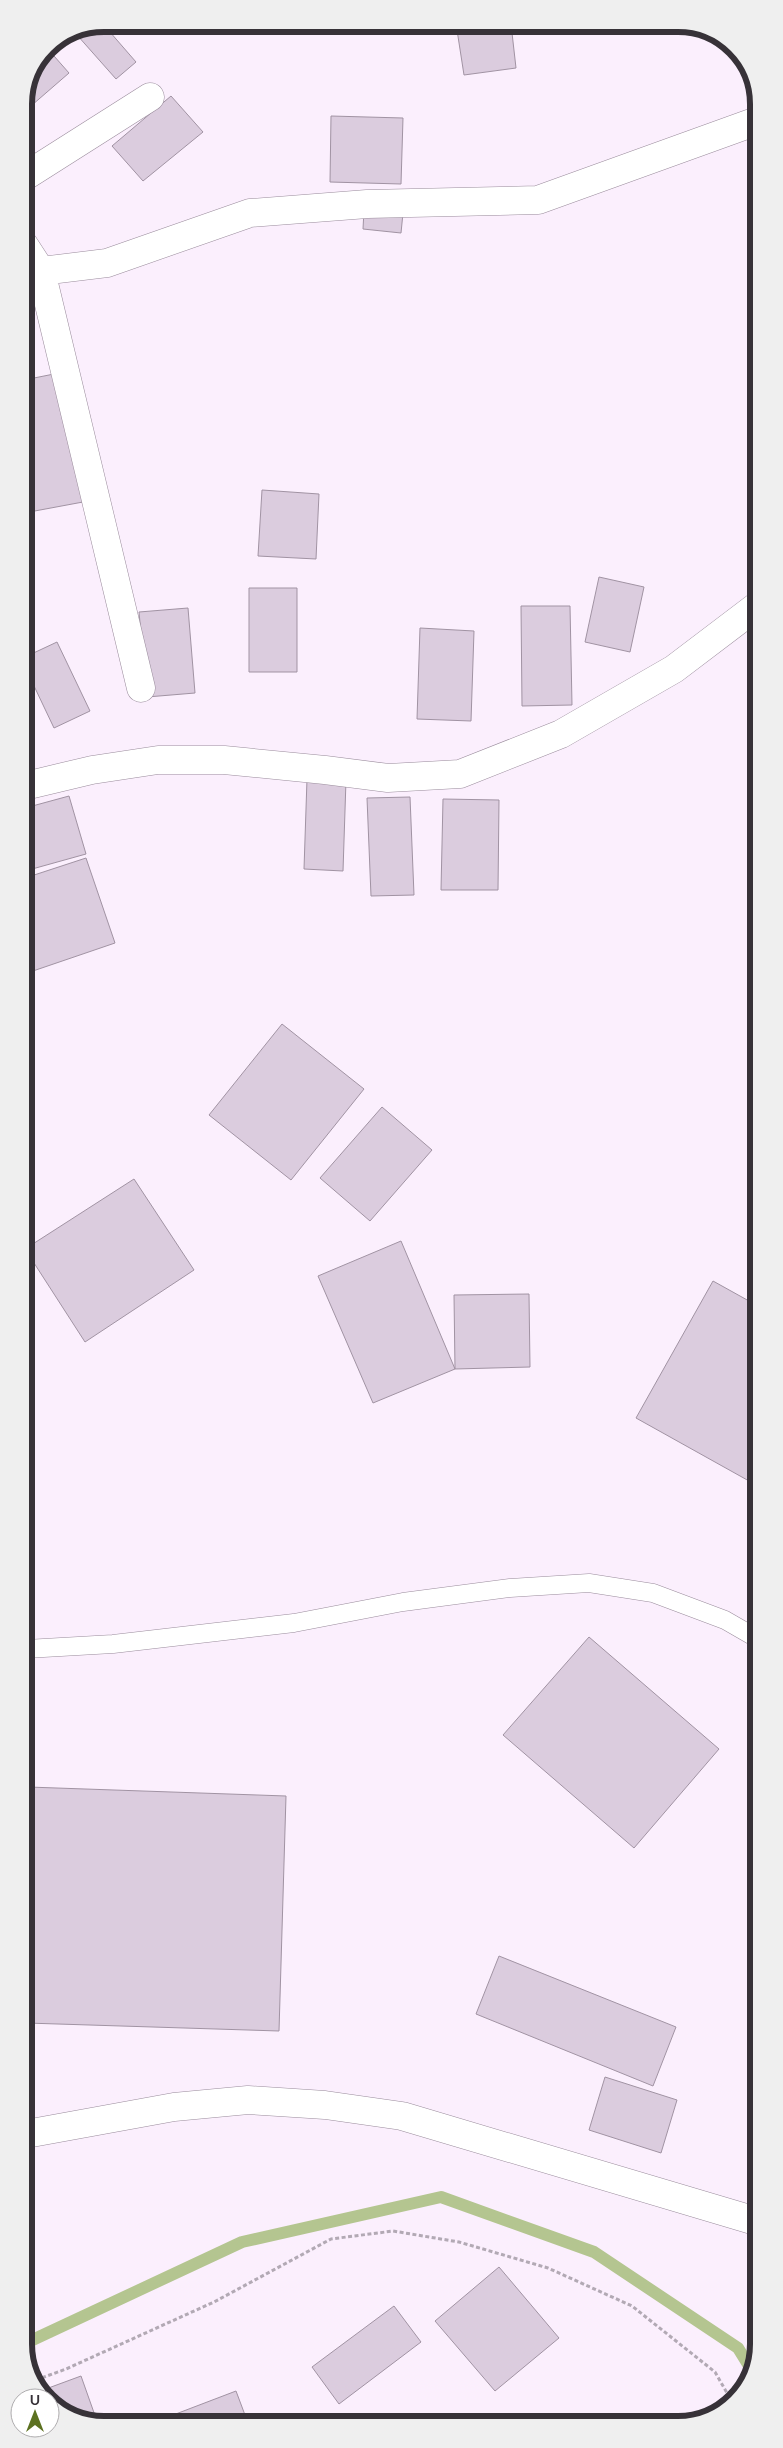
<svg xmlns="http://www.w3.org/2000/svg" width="783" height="2448" font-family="Lato,sans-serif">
  <rect width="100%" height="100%" fill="#fbeffd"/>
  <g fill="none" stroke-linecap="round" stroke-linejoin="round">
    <path stroke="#b4c590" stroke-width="12" d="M 26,2343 L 242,2242 L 441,2197 L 594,2252 L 738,2348 L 751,2369"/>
  </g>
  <path fill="#dbccde" stroke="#a193a3" d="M 103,24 L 136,62 L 116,79 L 77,35 Z
    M 498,24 L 511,24 L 516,68 L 464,75 L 457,30 Z
    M 47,48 L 69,73 L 24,112 L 24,99 Z
    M 171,96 L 203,132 L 143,181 L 112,146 Z
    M 331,116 L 403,118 L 401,184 L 330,182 Z
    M 364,210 L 403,213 L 401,233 L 363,229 Z
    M 59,373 L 83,502 L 24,513 L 24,380 Z
    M 262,490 L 319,494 L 316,559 L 258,556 Z
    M 599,577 L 644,587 L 630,652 L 585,642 Z
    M 249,588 L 297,588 L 297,672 L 249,672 Z
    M 521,606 L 570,606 L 572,705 L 522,706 Z
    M 188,608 L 195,693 L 147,697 L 139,612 Z
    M 420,628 L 474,631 L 471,721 L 417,719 Z
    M 57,642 L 90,711 L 54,728 L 25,667 L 25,657 Z
    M 307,779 L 346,780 L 343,871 L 304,869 Z
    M 69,796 L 86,854 L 25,871 L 25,808 Z
    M 410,797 L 414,895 L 371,896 L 367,798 Z
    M 443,799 L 499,800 L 498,890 L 441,890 Z
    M 86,858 L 115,943 L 30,972 L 25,957 L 25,878 Z
    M 282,1024 L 364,1089 L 291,1180 L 209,1115 Z
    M 382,1107 L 432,1150 L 370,1221 L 320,1178 Z
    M 134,1179 L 194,1270 L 85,1342 L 25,1249 Z
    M 401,1241 L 455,1369 L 373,1403 L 318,1276 Z
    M 713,1281 L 758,1306 L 758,1486 L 636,1418 Z
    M 529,1294 L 530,1367 L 455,1369 L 454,1295 Z
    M 589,1637 L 719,1749 L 634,1848 L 503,1735 Z
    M 28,1787 L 286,1796 L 279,2031 L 26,2023 L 26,1866 Z
    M 499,1956 L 676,2027 L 653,2086 L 476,2014 Z
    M 605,2077 L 677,2100 L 661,2153 L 589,2130 Z
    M 499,2267 L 559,2338 L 495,2391 L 435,2321 Z
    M 394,2306 L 421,2342 L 339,2404 L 312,2367 Z
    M 81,2376 L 98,2424 L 51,2404 L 50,2398 L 47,2398 L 43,2390 Z
    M 236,2391 L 248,2423 L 161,2424 L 160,2420 Z"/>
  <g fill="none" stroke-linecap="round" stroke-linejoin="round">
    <defs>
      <path id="lane" d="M 26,1649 L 113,1644 L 294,1623 L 403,1602 L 510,1588 L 589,1583 L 653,1593 L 725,1620 L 758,1639"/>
      <path id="street" d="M 24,177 L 150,97
        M 24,245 L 41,271 L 141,688
        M 41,271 L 107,263 L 250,213 L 367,204 L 538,200 L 757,121
        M 25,786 L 92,770 L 158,760 L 224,760 L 325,770 L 388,778 L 460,774 L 561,734 L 674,669 L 757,606
        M 26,2134 L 174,2107 L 248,2100 L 325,2105 L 402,2116 L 759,2222"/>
    </defs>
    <use href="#lane" stroke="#9a8c9c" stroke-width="19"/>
    <use href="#street" stroke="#9a8c9c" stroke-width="29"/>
    <path stroke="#b2a9b4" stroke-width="3" stroke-dasharray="4 2.5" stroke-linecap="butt" d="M 36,2380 L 66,2369 L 214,2302 L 331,2239 L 393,2231 L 459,2242 L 548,2268 L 632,2306 L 715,2372 L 731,2400"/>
    <use href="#lane" stroke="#fff" stroke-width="18"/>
    <use href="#street" stroke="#fff" stroke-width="28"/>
  </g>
  <path d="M0 0H783V2448H0ZM104 32H678A72 72 0 0 1 750 104V2344A72 72 0 0 1 678 2416H104A72 72 0 0 1 32 2344V104A72 72 0 0 1 104 32Z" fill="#efefef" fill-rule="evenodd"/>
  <path fill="none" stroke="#373238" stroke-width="6" d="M104 32H678A72 72 0 0 1 750 104V2344A72 72 0 0 1 678 2416H104A72 72 0 0 1 32 2344V104A72 72 0 0 1 104 32Z"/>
  <g transform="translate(35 2413)"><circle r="24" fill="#ffffff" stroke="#afadaf"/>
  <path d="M0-4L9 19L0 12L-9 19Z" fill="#5c7121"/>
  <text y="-8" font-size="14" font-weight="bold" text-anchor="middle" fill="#373238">U</text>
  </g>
</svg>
